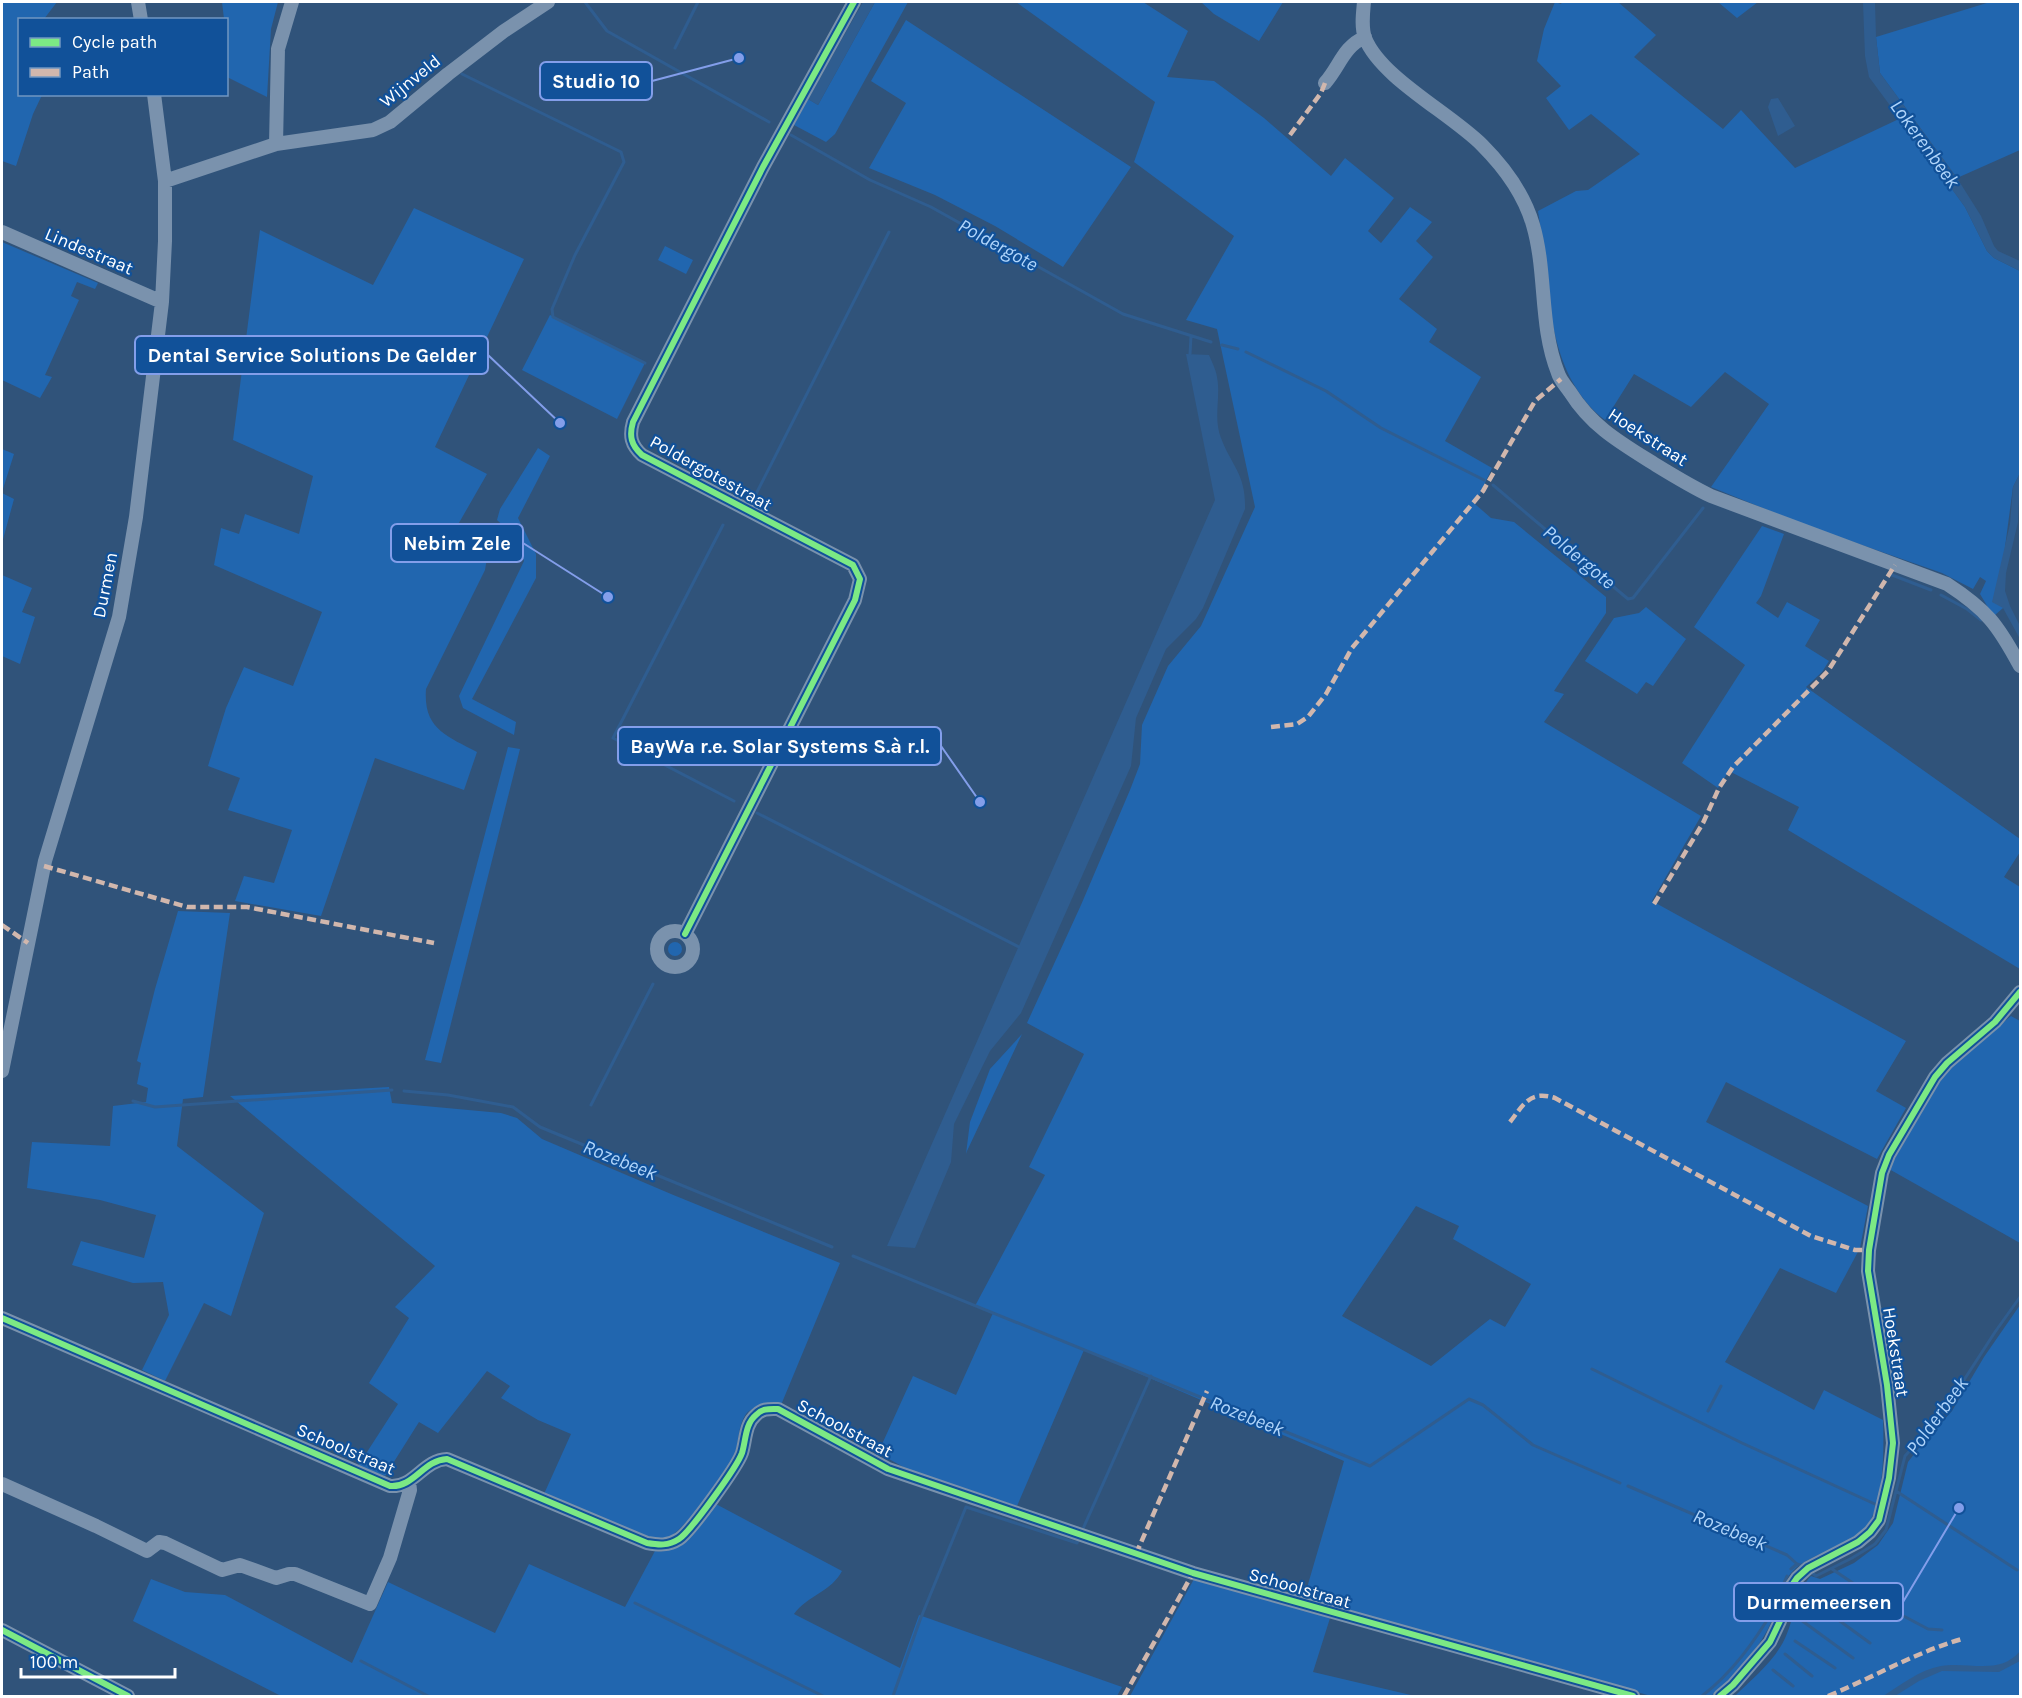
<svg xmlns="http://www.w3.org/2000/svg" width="2022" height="1698" font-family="Karla,sans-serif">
  <rect width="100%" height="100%" fill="#30537a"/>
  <path fill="#2166af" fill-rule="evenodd" d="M 2,2 L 57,2 L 44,19 L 20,20 L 20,94 L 42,95 L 33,114 L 16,166 L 2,161 Z
    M 222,2 L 278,2 L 271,29 L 267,97 L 227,77 L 226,20 L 224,19 Z
    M 875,2 L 908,2 L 835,134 L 826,142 L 794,125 L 808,99 L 818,105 Z
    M 1016,2 L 1143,2 L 1188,31 L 1167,77 L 1214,81 L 1264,118 L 1331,176 L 1345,158 L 1394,198 L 1368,231 L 1381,243 L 1410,207 L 1432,222 L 1416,241 L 1433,257 L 1399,299 L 1437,329 L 1429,342 L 1481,377 L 1445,441 L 1492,468 L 1475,504 L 1491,518 L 1514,522 L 1606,597 L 1606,613 L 1554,691 L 1564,694 L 1544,722 L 1701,816 L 1652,901 L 1906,1041 L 1876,1091 L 1906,1108 L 1877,1159 L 1726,1082 L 1706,1122 L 1868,1206 L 1860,1248 L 1836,1293 L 1780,1268 L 1725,1362 L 1814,1410 L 1824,1390 L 1883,1420 C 1884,1449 1885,1514 1860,1534 C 1853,1539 1843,1543 1835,1547 C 1822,1554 1802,1560 1792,1572 C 1780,1585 1779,1602 1773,1618 C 1761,1648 1735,1676 1711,1696 L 1651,1696 L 1304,1598 L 1344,1461 L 1084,1350 L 1017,1506 L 907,1469 L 878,1453 L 913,1376 L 956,1395 L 993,1313 L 975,1306 L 1045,1175 L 1029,1167 L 1084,1054 L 1027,1023 L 1081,905 L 1130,790 L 1140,764 L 1142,725 L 1168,666 L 1201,626 L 1255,507 L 1217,329 L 1186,320 L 1234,236 L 1134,162 L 1155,102 ZM 1416,1206 L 1459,1226 L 1453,1239 L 1531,1284 L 1505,1327 L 1490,1319 L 1431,1366 L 1342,1316 Z
    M 1201,2 L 1283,2 L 1259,41 L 1214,14 Z
    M 1555,2 L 1561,4 L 1562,2 L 1618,2 L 1656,35 L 1634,57 L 1723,129 L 1741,110 L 1795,168 L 1901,118 L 1965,207 L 1987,251 L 1994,258 L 2020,271 L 2020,473 L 2013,487 L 2005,547 L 2003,608 L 1995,615 L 1989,609 L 1980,594 L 1986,581 L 1980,577 L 1973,589 L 1942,573 L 1802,524 L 1711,487 L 1769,404 L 1725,372 L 1691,407 L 1634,374 L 1605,420 C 1543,372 1550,282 1538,211 L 1576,191 L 1588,190 L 1640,154 L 1591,114 L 1569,130 L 1546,98 L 1561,86 L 1537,61 L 1544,29 Z
    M 1718,2 L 1758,2 L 1737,18 Z
    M 1990,2 L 2020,2 L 2020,150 L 1957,178 L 1880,73 L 1876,37 Z
    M 906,20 L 1131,167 L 1063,267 L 995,226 L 935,195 L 869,168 L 906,103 L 871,81 Z
    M 414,208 L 524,259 L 435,447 L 487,474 L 452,535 L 484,553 L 487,558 L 485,570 L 426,689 C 423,729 447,736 477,752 L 464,790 L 375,758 L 321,916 L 235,901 L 244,876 L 274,883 L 292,830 L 228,810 L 240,778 L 208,766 L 226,708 L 244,667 L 293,686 L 322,612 L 214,565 L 221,528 L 239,534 L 245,514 L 299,534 L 313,476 L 233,440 L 260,230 L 373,285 Z
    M 2,242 L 98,283 L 95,289 L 77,282 L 71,296 L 79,300 L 45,375 L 52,377 L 40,398 L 2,380 Z
    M 665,246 L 693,260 L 686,274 L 658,260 Z
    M 550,315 L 645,363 L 617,419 L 522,370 Z
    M 538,448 L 550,456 L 518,518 L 536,554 L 536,578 L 472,699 L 516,722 L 514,735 L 463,708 L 459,696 L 524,561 L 516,538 L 497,520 L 500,509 Z
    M 2,449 L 14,454 L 2,492 Z
    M 2,493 L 14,499 L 2,543 Z
    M 1762,526 L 1784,534 L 1761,596 L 1756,603 L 1778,618 L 1787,602 L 1820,620 L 1805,646 L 1829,661 L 1822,672 L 1806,687 L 2020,839 L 2020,852 L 2004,877 L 2020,887 L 2020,969 L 1788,830 L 1799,807 L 1729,771 L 1718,788 L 1682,763 L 1745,665 L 1694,627 Z
    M 2,575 L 32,588 L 22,612 L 35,617 L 20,664 L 2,656 Z
    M 1646,607 L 1686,639 L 1653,686 L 1646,682 L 1637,694 L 1585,661 L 1614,618 L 1639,613 Z
    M 508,747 L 520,749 L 441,1063 L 425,1060 Z
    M 178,911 L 230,913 L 203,1097 L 183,1099 L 177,1146 L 264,1213 L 231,1316 L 204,1303 L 165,1381 L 142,1370 L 169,1315 L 163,1282 L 133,1283 L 72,1265 L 81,1241 L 144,1258 L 156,1215 L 100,1200 L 27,1188 L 32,1142 L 110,1146 L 113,1106 L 146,1102 L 148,1088 L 137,1084 L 141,1063 L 137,1061 L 155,989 Z
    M668 949a7 7 0 1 1 14 0a7 7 0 1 1-14 0Z
    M 2011,1016 L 2020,1021 L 2020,1243 L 1889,1169 L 1935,1087 L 1949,1067 Z
    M 1022,1034 L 967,1151 L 966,1154 L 970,1122 L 990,1069 Z
    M 389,1087 L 392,1103 L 501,1113 L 517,1118 L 542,1139 L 671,1194 L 840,1263 L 781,1405 C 769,1405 755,1404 746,1414 C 738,1425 739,1442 735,1454 C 728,1471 682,1535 665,1539 C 661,1540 655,1539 651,1539 L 544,1494 L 571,1434 L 538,1420 L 501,1398 L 510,1386 L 487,1371 L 438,1433 L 419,1422 L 385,1476 L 358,1466 L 398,1404 L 369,1383 L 409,1318 L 395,1307 L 435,1266 L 230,1096 Z
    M 2020,1305 L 2020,1696 L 1735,1696 C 1752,1679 1776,1660 1786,1636 C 1795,1616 1795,1593 1811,1576 L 1820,1579 L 1854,1563 L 1878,1545 L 1893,1523 L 1908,1462 L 1922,1444 L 1952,1411 L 1984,1357 Z
    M 714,1503 L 842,1571 C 832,1591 807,1596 794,1614 L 900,1668 L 919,1615 L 1122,1687 L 1117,1696 L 281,1696 L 133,1621 L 151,1579 L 185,1592 L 225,1595 L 352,1663 L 388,1582 L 495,1633 L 529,1564 L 625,1607 L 655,1551 C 682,1555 699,1521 714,1503 Z
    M 1194,1579 L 1331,1615 L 1313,1672 L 1415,1696 L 1130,1696 Z"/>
  <path fill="#2f5d90" d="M 863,2 L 875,2 L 818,105 L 808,99 Z
    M 1863,2 L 1875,2 L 1876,37 L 1880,73 L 1957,178 L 1981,216 L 1994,246 L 1998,251 L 2020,261 L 2020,271 L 1994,258 L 1987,251 L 1965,207 L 1869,77 L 1865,56 Z
    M 1778,98 L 1795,126 L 1778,136 L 1768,107 L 1771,99 Z
    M 1186,354 L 1209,355 C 1212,362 1216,370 1217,377 C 1221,397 1213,418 1221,438 C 1232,467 1246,474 1245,509 L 1203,608 L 1196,619 L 1166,649 L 1136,718 L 1131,766 L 1021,1013 L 990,1051 L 954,1124 L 951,1162 L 915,1248 L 887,1246 L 1215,500 Z
    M 2020,473 L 2018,522 L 2006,573 L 2005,591 L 2010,606 L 2020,626 L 2020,639 L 2003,608 L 1992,602 L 2010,524 L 2013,487 Z
    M 2020,1651 L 2020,1661 L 1999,1672 L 1942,1671 L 1919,1681 L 1895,1696 L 1883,1696 C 1901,1685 1919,1670 1941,1666 C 1968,1661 2000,1676 2020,1651 Z"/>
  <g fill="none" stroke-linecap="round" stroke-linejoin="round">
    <path stroke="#2f5d90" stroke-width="3" d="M 585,2 L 607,31 L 769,122
      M 675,48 L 698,2
      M 462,74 L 621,152 L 624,162 L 575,255 L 552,309 L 553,317 L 645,363
      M 791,135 L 870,180 L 931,207 L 1123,314 L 1211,342
      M 1222,345 L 1238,349
      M 1246,352 L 1326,391 L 1381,428 L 1484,480
      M 1190,354 L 1191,336
      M 1493,485 L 1628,599 L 1633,598 L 1703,508
      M 754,498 L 889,232
      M 723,525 L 613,738 L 734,801
      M 1892,575 L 1931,590
      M 1941,595 L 1967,609 L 1981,620
      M 757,813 L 1019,947
      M 404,1091 L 448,1095 L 513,1107 L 540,1127 L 832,1247
      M 133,1101 L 155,1107 L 392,1090
      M 591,1105 L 653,984
      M 853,1256 L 1370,1466 L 1469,1399 L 1483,1405 L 1533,1445 L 1620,1483
      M 1592,1369 L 1742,1443 L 1877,1505
      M 1708,1411 L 1721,1386
      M 1628,1486 L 1787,1555 L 1797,1564 L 1803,1566
      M 1896,1491 L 2017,1570
      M 1082,1531 L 1151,1376
      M 1791,1569 L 1797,1564
      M 1832,1569 L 1896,1612 L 1928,1629 L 1942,1630
      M 1811,1572 L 1816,1576 L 1852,1558 L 1875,1544 L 1886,1530 L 1905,1456 L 1940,1417 L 1995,1332 L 2020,1297
      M 1811,1600 L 1870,1643
      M 1776,1601 L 1787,1576
      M 635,1603 L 823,1696
      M 1801,1620 L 1853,1658
      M 1795,1641 L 1835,1668
      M 1785,1654 L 1812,1676
      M 361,1661 L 428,1696
      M 1773,1670 L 1793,1686
      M 893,1696 L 920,1620 L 966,1507 L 1077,1543 L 1079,1537
      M 1702,1696 C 1733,1672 1754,1642 1774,1609"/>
    <path stroke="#7a92ad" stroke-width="14" d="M 138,2 L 141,20
      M 1364,2 C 1363,13 1361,27 1365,38 C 1381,78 1450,113 1482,145 C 1504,167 1524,194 1533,225 C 1547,273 1539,325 1558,373 C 1560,380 1566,386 1570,392 C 1592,427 1621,443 1656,465 C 1674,476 1692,487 1711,496 L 1947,584 C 1987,610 1998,625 2020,666
      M 1325,83 C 1340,66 1343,47 1365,37
      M 276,144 L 278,49 L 292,2
      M 165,181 L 276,144 L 373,130 L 390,122 L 448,74 L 504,31 L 548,2
      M 2,232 L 162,302
      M657 949a18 18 0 1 1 36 0a18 18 0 1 1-36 0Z
      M 685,934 L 855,600 L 860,579 L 853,565 L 642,455 C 631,445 629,436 633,422 L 763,167 L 854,2
      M 2,1071 L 45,861 L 119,617 L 136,517 L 162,302 L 165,241 L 165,181 L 154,94
      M 2,1318 L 390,1486 C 414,1488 423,1460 447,1459 L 647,1543 C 659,1545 668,1546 679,1539 C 690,1532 737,1467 742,1453 C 746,1440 745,1424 756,1415 C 763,1408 769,1409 778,1409 L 888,1469 L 1193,1573 L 1633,1696
      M 2,1484 L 96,1526 L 147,1551 L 159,1542 L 165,1543 L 222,1570 L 240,1565 L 276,1578 L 289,1574 L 295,1574 L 370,1604 L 390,1558 L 410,1490 L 409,1481
      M 2,1630 L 128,1696
      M 1720,1696 L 1733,1685 L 1770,1642 L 1780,1621 L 1788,1591 L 1797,1578 L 1808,1568 L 1858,1542 L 1870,1532 L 1879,1520 L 1889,1478 L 1893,1443 L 1887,1385 L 1868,1271 L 1869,1250 L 1882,1173 L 1889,1155 L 1935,1077 L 1947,1063 L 1995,1022 L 2020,992"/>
    <path stroke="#d1b7ad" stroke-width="4.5" stroke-dasharray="9 4.5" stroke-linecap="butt" d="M 1290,135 L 1321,93 L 1325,83
      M 1271,727 L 1297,724 L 1308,717 L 1326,694 L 1352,648 L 1483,491 L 1535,401 L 1561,379
      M 44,866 L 187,907 L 247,907 L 434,943
      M 1654,904 L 1703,823 L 1719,788 L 1733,767 L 1828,671 L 1895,565
      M 2,925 L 28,943
      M 1510,1122 C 1524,1104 1530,1090 1555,1098 L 1811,1236 L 1855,1250 L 1869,1250
      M 1136,1554 L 1207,1391
      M 1124,1696 L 1193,1573
      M 1828,1696 C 1874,1677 1914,1653 1962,1639"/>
    <defs>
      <path id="cycleway" d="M 685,934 L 855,600 L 860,579 L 853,565 L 642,455 C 631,445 629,436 633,422 L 763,167 L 854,2
        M 2,1318 L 390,1486 C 414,1488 423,1460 447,1459 L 647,1543 C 659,1545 668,1546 679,1539 C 690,1532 737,1467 742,1453 C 746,1440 745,1424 756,1415 C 763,1408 769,1409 778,1409 L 888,1469 L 1193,1573 L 1633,1696
        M 2,1630 L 128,1696
        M 1720,1696 L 1733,1685 L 1770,1642 L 1780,1621 L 1788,1591 L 1797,1578 L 1808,1568 L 1858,1542 L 1870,1532 L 1879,1520 L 1889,1478 L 1893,1443 L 1887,1385 L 1868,1271 L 1869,1250 L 1882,1173 L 1889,1155 L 1935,1077 L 1947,1063 L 1995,1022 L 2020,992"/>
    </defs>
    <use href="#cycleway" stroke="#115199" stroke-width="10"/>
    <use href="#cycleway" stroke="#7ce984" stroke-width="6"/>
  </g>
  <g text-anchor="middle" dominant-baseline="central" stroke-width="4.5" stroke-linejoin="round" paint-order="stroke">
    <g font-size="18" fill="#fff" stroke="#115199">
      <text transform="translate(410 81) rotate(-39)">Wijnveld</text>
      <text transform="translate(89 251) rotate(23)">Lindestraat</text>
      <text transform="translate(1648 437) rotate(33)">Hoekstraat</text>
      <text transform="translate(711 473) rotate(29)">Poldergotestraat</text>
      <text transform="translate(105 585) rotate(-79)">Durmen</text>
      <text transform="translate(1896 1352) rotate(81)">Hoekstraat</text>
      <text transform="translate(845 1428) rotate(28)">Schoolstraat</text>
      <text transform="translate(346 1449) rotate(23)">Schoolstraat</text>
      <text transform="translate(1300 1588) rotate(16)">Schoolstraat</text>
    </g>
    <g font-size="20" font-style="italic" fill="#b0d5fb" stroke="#115199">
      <text transform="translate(1925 144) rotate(54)">Lokerenbeek</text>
      <text transform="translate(998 245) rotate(29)">Poldergote</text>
      <text transform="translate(1579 557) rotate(40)">Poldergote</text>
      <text transform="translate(620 1160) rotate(22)">Rozebeek</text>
      <text transform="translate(1247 1416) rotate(22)">Rozebeek</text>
      <text transform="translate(1937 1416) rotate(-54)">Polderbeek</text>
      <text transform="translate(1730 1530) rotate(23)">Rozebeek</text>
    </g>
  </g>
  <path fill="none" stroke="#839eea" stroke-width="2" d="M739 58L652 81M560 423L488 355M608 597L523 543M980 802L941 746M1959 1508L1903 1602"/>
  <g fill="#839eea" stroke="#115199" stroke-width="2">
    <circle cx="739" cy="58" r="6"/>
    <circle cx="560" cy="423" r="6"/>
    <circle cx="608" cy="597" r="6"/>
    <circle cx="980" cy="802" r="6"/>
    <circle cx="1959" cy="1508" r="6"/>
  </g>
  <g fill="#115199" stroke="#839eea" stroke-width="2">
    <rect x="540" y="62" width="112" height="38" rx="6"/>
    <rect x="135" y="336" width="353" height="38" rx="6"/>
    <rect x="391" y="524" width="132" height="38" rx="6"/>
    <rect x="618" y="727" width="323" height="38" rx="6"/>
    <rect x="1734" y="1583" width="169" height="38" rx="6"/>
  </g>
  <g font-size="20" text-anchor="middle" font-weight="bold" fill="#fff">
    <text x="596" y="88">Studio 10</text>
    <text x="312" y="362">Dental Service Solutions De Gelder</text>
    <text x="457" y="550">Nebim Zele</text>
    <text x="780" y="753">BayWa r.e. Solar Systems S.à r.l.</text>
    <text x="1819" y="1609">Durmemeersen</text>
  </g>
  <rect width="2022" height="1698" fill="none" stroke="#ffffff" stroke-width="6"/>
  <rect x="18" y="18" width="210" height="78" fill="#115199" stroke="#7097c2" stroke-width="1.5"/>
  <rect x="30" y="38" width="30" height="9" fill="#7ce984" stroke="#7097c2" stroke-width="1.5"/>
  <text x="72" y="48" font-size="18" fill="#ffffff">Cycle path</text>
  <rect x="30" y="68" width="30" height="9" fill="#d1b7ad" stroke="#7097c2" stroke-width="1.5"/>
  <text x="72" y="78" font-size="18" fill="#ffffff">Path</text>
  <path d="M21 1668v9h154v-9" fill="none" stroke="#ffffff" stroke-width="3"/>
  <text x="30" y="1668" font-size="18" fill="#ffffff" stroke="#115199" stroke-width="4.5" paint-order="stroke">100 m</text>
</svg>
